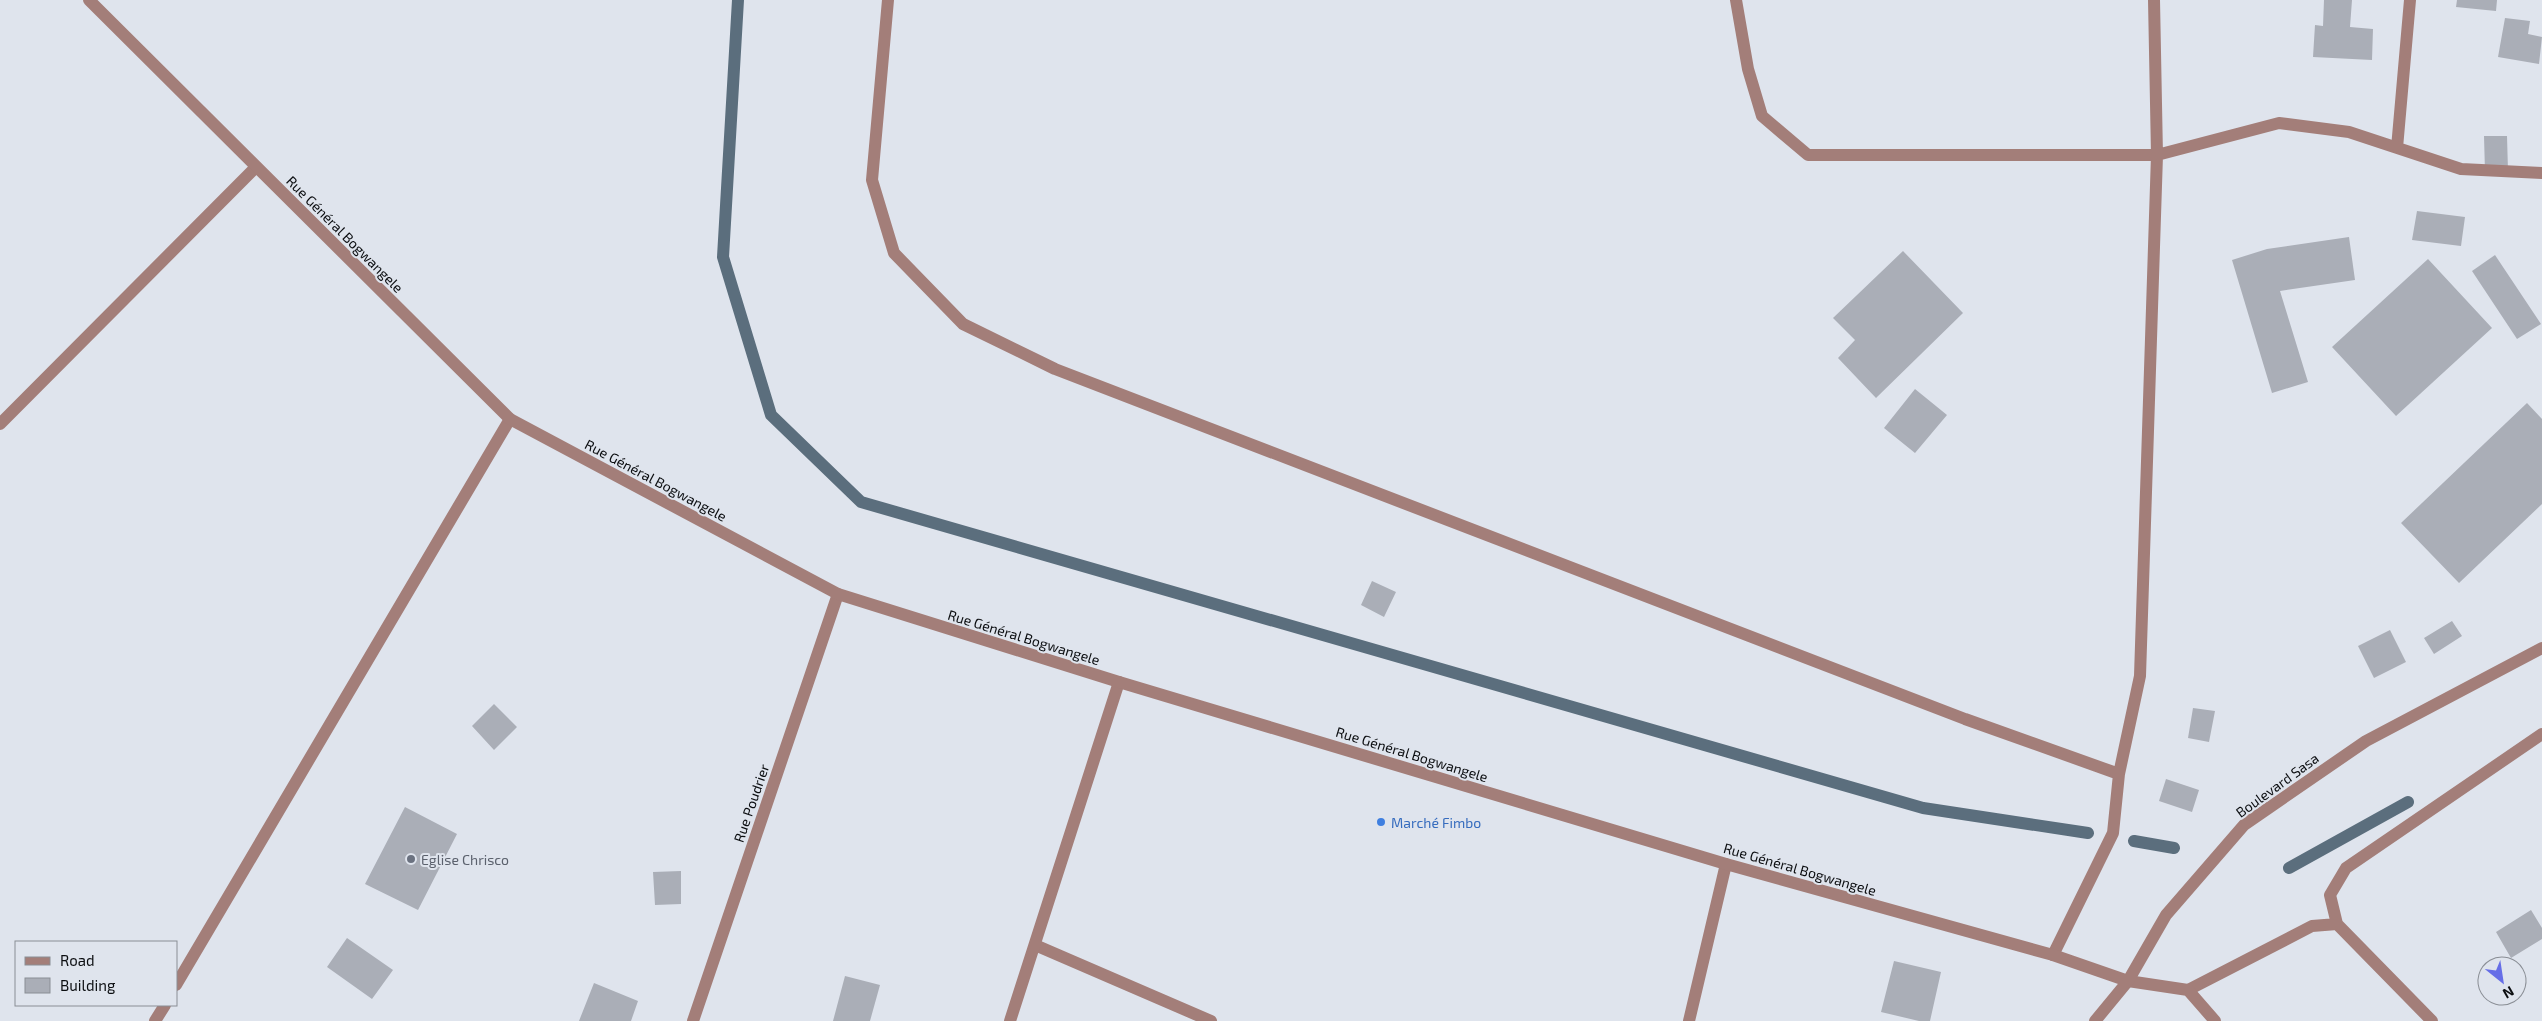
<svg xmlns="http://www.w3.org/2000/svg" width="2542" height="1021" font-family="'Exo 2',sans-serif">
  <rect width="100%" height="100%" fill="#dfe4ed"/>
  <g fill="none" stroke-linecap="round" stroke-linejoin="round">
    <path stroke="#5b6e7d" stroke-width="12" d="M 738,0 L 723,257 L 771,415 L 861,502 L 1923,808 L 2088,833
      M 2134,841 L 2174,848
      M 2289,868 L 2408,802"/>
  </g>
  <path fill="#aaaeb7" d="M 2324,0 L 2352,0 L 2350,27 L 2373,29 L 2372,60 L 2313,57 L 2315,25 L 2323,26 Z
    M 2457,0 L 2497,0 L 2496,11 L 2456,7 Z
    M 2505,18 L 2530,21 L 2528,34 L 2542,37 L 2539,64 L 2498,57 Z
    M 2484,136 L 2507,136 L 2508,171 L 2485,172 Z
    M 2417,211 L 2465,217 L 2461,246 L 2412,240 Z
    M 2349,237 L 2355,280 L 2280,291 L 2308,382 L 2272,393 L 2232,260 L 2267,249 Z
    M 1903,251 L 1963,313 L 1876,398 L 1838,358 L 1855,340 L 1833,318 Z
    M 2495,255 L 2541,324 L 2517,339 L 2472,271 Z
    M 2428,259 L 2492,328 L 2396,416 L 2332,347 Z
    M 1915,389 L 1947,415 L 1915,453 L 1884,428 Z
    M 2527,403 L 2542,419 L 2542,504 L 2459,583 L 2401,523 Z
    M 1372,581 L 1396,592 L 1384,617 L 1361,605 Z
    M 2452,621 L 2462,636 L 2434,654 L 2424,638 Z
    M 2390,630 L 2406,662 L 2374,678 L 2358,646 Z
    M 494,704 L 517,727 L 494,750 L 472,726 Z
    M 2193,708 L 2215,711 L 2209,742 L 2188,738 Z
    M 2166,779 L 2199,790 L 2192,812 L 2159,801 Z
    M 405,807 L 457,834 L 418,910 L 365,884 Z
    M 681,871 L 681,904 L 655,905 L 653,872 Z
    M 2531,910 L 2542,928 L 2542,939 L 2511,958 L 2496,932 Z
    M 347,938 L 393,970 L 372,999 L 327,967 Z
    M 1894,961 L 1941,972 L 1930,1021 L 1919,1021 L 1881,1012 Z
    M 845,976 L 880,985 L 870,1021 L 833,1021 Z
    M 594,983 L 638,1001 L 631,1021 L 579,1021 Z"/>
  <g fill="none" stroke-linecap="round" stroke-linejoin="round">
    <path stroke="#a37e79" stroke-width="12" d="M 888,0 L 872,180 L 894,253 L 963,324 L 1055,369 L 1965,719 L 2119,774
      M 1736,0 L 1748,69 L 1762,116 L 1808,155 L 2157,155 L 2279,123 L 2349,132 L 2461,169 L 2542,173
      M 2397,148 L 2410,0
      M 1035,945 L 1211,1021
      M 2053,955 L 2113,833 L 2119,774 L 2140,676 L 2157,155 L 2154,0
      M 2188,990 L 2312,926 L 2337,924
      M 1689,1021 L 1726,864
      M 2432,1021 L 2337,924 L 2330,895 L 2346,868 L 2542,734"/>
    <path stroke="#a37e79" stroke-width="12" d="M 0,424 L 256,167
      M 2128,981 L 2188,990 L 2215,1021
      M 176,985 L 510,419
      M 155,1021 L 165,1005
      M 693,1021 L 838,594
      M 1010,1021 L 1119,682"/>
    <path stroke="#a37e79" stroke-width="12" d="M 89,0 L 510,419 L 838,594 L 1119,682 L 1726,864 L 2053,955 L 2128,981
      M 2095,1021 L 2128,981 L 2166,915 L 2244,825 L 2366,741 L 2542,648"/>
  </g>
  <circle fill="#3f7fe0" stroke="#dfe4ed" stroke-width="2" cx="1381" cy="822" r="5"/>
  <circle fill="#6b7280" stroke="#dfe4ed" stroke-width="2" cx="411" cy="859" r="5"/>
  <g text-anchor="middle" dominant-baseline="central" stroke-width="4" stroke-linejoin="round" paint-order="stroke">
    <g font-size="14" fill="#0b0d10" stroke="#dfe4ed">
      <text transform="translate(345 234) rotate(45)">Rue Général Bogwangele</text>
      <text transform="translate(656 480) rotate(28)">Rue Général Bogwangele</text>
      <text transform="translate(1024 637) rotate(17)">Rue Général Bogwangele</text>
      <text transform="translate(1412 754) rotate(17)">Rue Général Bogwangele</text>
      <text transform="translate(2277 785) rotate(-36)">Boulevard Sasa</text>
      <text transform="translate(751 803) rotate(-71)">Rue Poudrier</text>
      <text transform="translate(1800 869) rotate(16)">Rue Général Bogwangele</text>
    </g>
    <g font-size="14" fill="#366cbe" stroke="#dfe4ed" text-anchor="start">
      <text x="1391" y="822">Marché Fimbo</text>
    </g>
    <g font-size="14" fill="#5b616d" stroke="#dfe4ed" text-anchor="start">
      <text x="421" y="859">Eglise Chrisco</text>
    </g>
  </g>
  <rect x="15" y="941" width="162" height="65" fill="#dfe4ed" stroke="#8a8e95"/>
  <rect x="25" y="957" width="25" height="8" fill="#a37e79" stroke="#8a8e95"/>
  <text x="60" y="966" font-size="15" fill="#0b0d10">Road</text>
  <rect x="25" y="978" width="25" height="15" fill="#aaaeb7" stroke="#8a8e95"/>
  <text x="60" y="991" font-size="15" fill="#0b0d10">Building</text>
  <g transform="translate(2502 981) rotate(150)"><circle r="24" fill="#dfe4ed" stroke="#8a8e95"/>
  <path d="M0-4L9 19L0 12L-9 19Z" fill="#666ee7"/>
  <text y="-8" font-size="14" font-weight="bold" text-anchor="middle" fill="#0b0d10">N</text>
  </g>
</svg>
